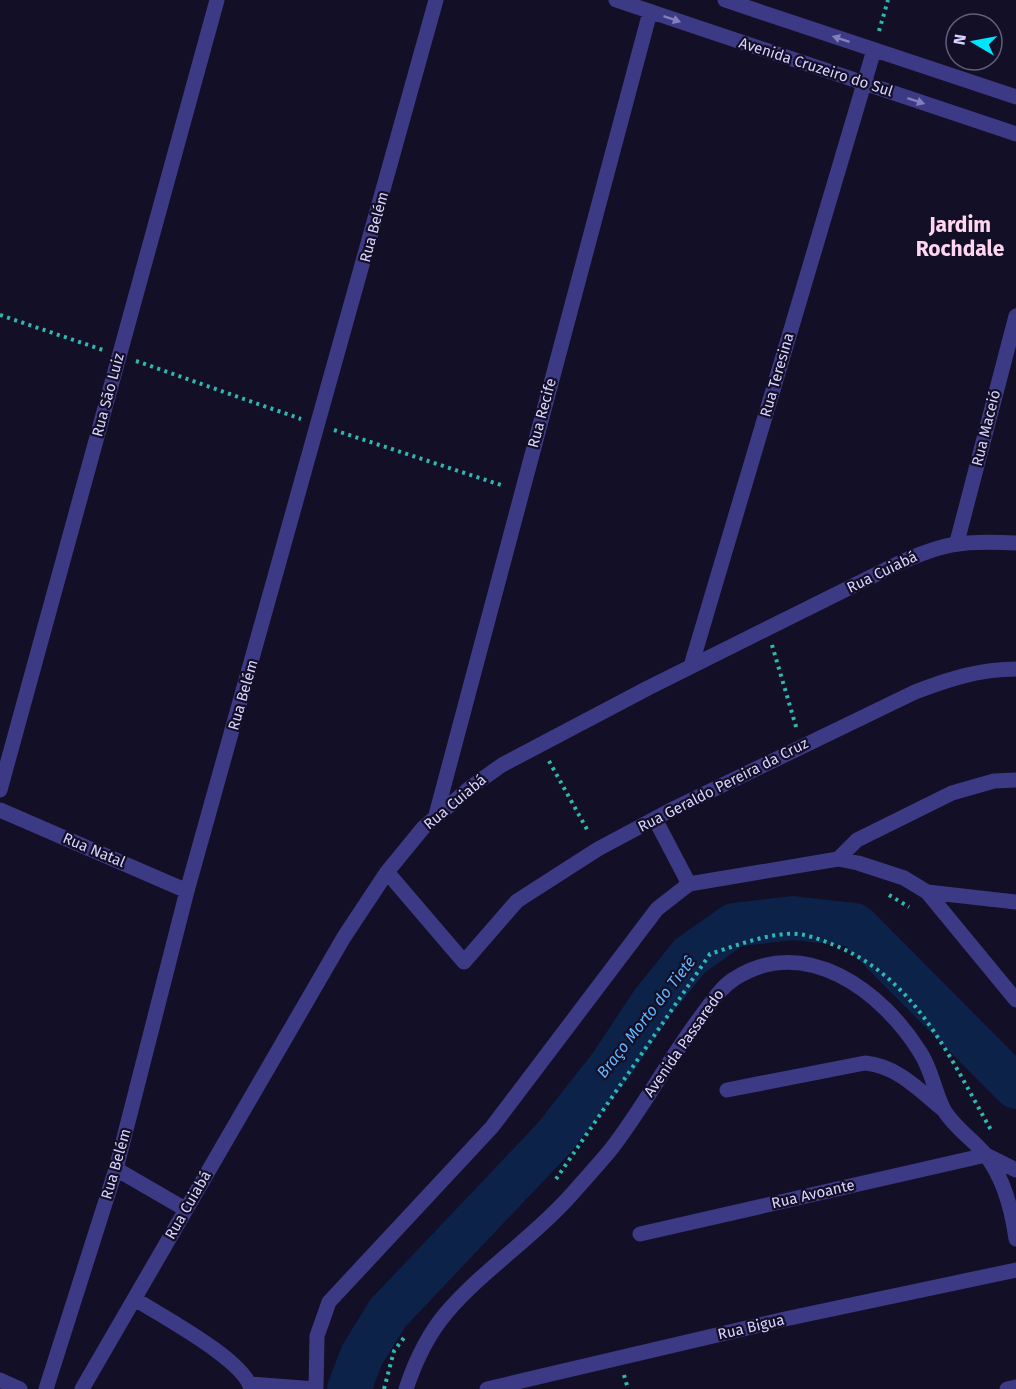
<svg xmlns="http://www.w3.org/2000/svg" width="1016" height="1389" font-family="'Fira Sans',sans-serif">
  <rect width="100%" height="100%" fill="#130f26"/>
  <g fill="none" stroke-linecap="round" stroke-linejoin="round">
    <path stroke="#0c2248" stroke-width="44" d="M 349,1389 L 362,1355 L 388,1313 L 553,1139 L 612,1064 L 653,1002 L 690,956 L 734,925 L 793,918 L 855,925 L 1016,1087"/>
    <path stroke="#2fb8b0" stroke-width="4" stroke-dasharray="3 4.5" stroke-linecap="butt" d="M 879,31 L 888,0
      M 0,315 L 103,350
      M 136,361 L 301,419
      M 334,430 L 504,486
      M 772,645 L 797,730
      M 549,761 L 589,833
      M 889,895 L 909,907
      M 556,1179 L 710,954 C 735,946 760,936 786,934 C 802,932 819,939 834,945 C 916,978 950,1058 991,1130
      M 624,1375 L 628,1389
      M 384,1389 L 394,1351 L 406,1335"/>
    <path stroke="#3d3a85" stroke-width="15" d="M 616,0 L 1016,134
      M 725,0 L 1016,97
      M 957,542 L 1016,316
      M 691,666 L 874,50
      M 1016,780 L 994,781 L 952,793 L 857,840 L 838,859 L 858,863 L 904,878 L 927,892 L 1016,1000
      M 0,790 L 217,0
      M 0,810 L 187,891
      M 436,815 L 650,12
      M 655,819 L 689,884
      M 387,872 L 464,962 L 517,901 L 598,849 L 671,810 L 915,692 C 949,679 980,669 1016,669
      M 927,892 L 1016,902
      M 727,1090 L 865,1063 C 898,1066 920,1091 945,1111
      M 986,1155 L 1016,1170
      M 116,1169 L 185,1209
      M 640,1234 L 986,1155
      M 135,1299 C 161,1316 245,1360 251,1389
      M 0,1380 L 20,1389
      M 250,1384 L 316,1389
      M 316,1387 L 317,1336 L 329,1302 L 492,1127 L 657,909 L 689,884 L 838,859
      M 46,1389 L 116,1169 L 187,891 L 436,0
      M 82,1389 L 344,937 L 387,872 L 423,828 L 471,787 L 502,765 L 648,688 L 893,566 C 942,543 962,540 1016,543
      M 406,1389 C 415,1362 428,1334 447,1312 C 484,1269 533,1238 571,1195 C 584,1180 599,1164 612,1148 C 645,1105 670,1057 702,1015 C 712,1002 721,987 734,979 C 805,933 882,991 920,1052 C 932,1070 934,1091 944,1110 C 953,1126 972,1139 984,1153 C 1003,1176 1012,1210 1016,1239
      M 487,1389 L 785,1319 L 1016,1270
      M 1007,1389 L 1016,1387"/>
  </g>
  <defs><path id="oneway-solid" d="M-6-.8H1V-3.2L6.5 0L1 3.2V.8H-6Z" transform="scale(1.5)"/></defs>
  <g fill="#837fbc">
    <use href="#oneway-solid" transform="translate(672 19) rotate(19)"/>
    <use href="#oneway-solid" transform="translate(841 39) rotate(-162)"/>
    <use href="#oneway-solid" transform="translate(916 101) rotate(18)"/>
  </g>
  <g text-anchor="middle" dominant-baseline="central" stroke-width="4.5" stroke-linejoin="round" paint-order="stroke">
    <g font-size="15" fill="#d9d4ff" stroke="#130f26">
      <text transform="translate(816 67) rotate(18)">Avenida Cruzeiro do Sul</text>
      <text transform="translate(374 227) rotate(-75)">Rua Belém</text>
      <text transform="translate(777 375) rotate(-74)">Rua Teresina</text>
      <text transform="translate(108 395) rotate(-75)">Rua São Luiz</text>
      <text transform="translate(542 413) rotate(-75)">Rua Recife</text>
      <text transform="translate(986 428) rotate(-76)">Rua Maceió</text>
      <text transform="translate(882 572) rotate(-26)">Rua Cuiabá</text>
      <text transform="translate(243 695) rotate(-74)">Rua Belém</text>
      <text transform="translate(723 785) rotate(-27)">Rua Geraldo Pereira da Cruz</text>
      <text transform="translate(455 802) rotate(-40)">Rua Cuiabá</text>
      <text transform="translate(94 850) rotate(23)">Rua Natal</text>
      <text transform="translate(684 1043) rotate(-55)">Avenida Passaredo</text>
      <text transform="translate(116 1164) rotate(-74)">Rua Belém</text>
      <text transform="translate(813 1194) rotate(-13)">Rua Avoante</text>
      <text transform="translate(188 1205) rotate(-60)">Rua Cuiabá</text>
      <text transform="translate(751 1327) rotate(-13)">Rua Bigua</text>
    </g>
    <g font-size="16" font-style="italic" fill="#62b6ff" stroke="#130f26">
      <text transform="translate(646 1017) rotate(-52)">Braço Morto do Tietê</text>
    </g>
    <g font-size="21" font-weight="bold" fill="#ffd6f0" stroke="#130f26">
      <text x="960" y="225">Jardim<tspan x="960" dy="24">Rochdale</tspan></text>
    </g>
  </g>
  <g transform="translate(974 42) rotate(280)"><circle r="28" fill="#130f26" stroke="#625e7d" stroke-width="1.5"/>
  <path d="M0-4.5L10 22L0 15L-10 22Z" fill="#00e5ff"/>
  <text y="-9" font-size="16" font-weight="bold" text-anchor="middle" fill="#d9d4ff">N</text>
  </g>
</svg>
